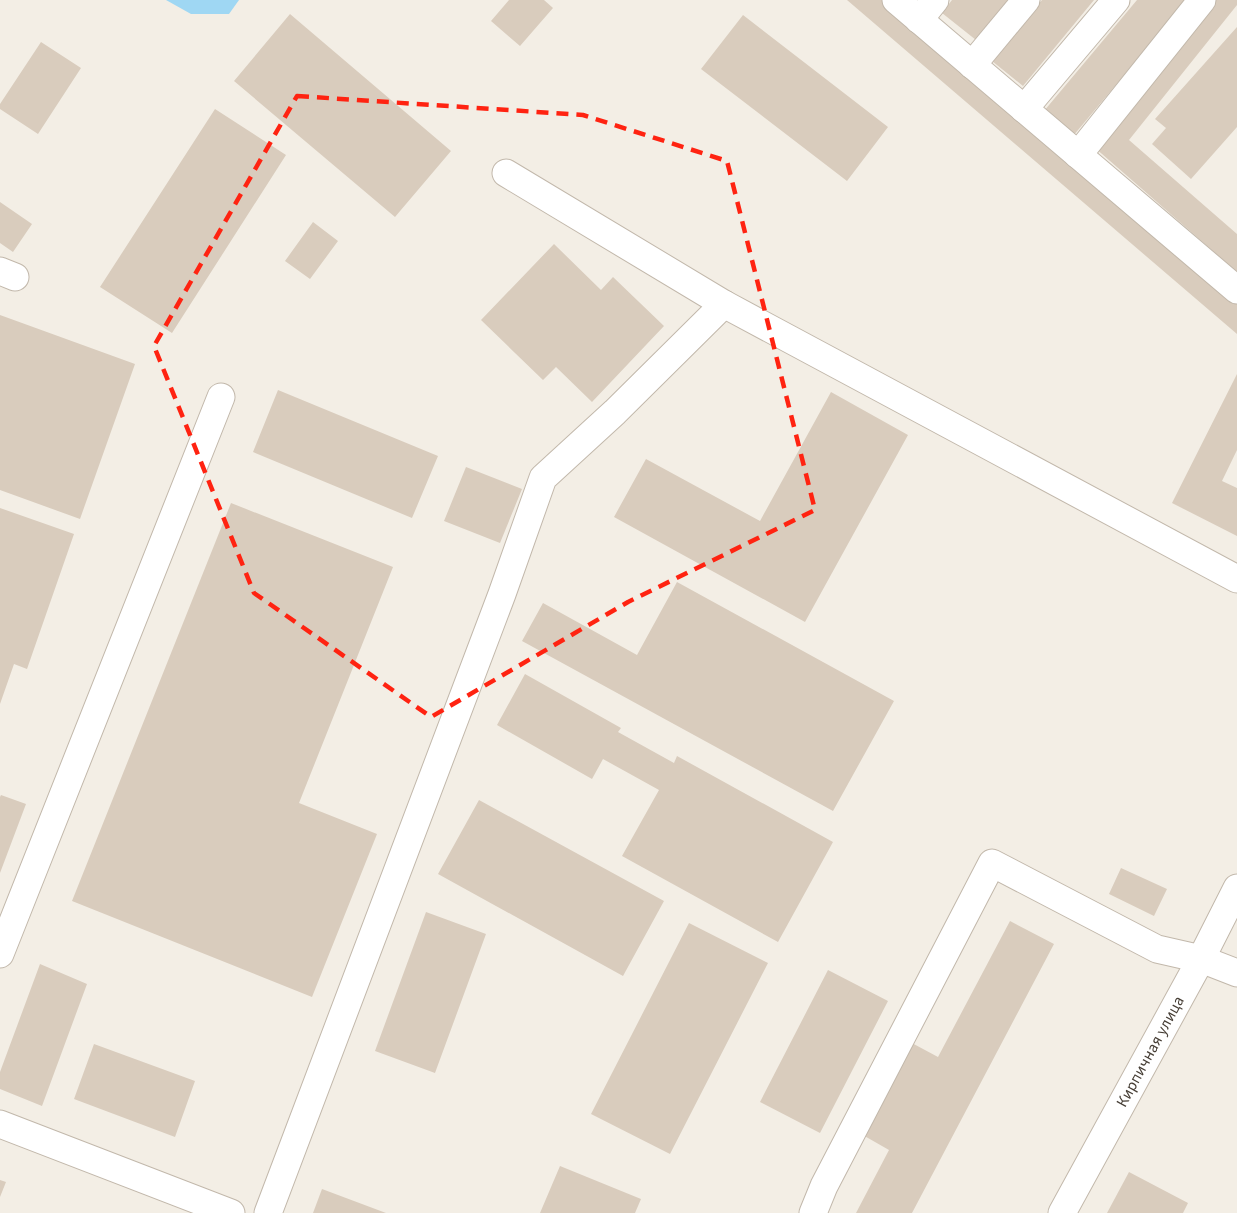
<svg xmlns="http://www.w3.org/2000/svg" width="1237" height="1213" font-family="'Source Sans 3',sans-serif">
  <rect width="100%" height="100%" fill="#f3eee5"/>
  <path fill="#9fd7f3" d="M 166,0 L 239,0 L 229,14 L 191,14 Z"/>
  <path fill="#d9ccbd" d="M 509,0 L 544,0 L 553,8 L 520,46 L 491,21 Z
    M 847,0 L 882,0 L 1237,303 L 1237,334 Z
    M 952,0 L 1008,0 L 976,40 L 942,13 Z
    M 1042,0 L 1094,0 L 1023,86 L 992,61 Z
    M 1137,0 L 1187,0 L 1073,136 L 1044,111 Z
    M 1211,0 L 1237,0 L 1237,5 L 1129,140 L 1237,234 L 1237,272 L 1094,147 Z
    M 290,14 L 451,151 L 395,217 L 234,81 Z
    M 743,15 L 888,127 L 847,181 L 701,69 Z
    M 1237,27 L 1237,127 L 1191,179 L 1152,144 L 1166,128 L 1155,119 Z
    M 41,42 L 81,68 L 38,134 L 0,109 L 0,104 Z
    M 215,109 L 286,155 L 172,333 L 100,287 Z
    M 0,202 L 32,224 L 13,252 L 0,243 Z
    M 313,222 L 338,241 L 310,279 L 285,261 Z
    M 554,244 L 601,290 L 613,277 L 664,326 L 592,402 L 556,367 L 543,380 L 481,320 Z
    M 0,315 L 135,364 L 80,519 L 0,490 Z
    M 1237,374 L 1237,450 L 1222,481 L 1237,488 L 1237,536 L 1172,503 Z
    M 278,390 L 438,456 L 412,518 L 253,452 Z
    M 831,392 L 908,435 L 805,622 L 614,517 L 646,459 L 760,521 Z
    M 466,467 L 522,489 L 500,543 L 444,521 Z
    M 231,503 L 393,567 L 299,803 L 377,834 L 312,997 L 72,901 Z
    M 0,508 L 74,534 L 27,669 L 14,664 L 0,704 Z
    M 677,582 L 894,701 L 833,811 L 522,641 L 543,603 L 637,655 Z
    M 525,674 L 621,728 L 618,732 L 674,763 L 677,756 L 833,842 L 778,942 L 622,856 L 659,790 L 603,759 L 592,779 L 497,725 Z
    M 1,795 L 26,804 L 0,873 L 0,797 Z
    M 479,800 L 664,901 L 623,976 L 438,874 Z
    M 1121,868 L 1167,889 L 1154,916 L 1109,894 Z
    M 426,912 L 486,934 L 435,1073 L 375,1051 Z
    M 1010,921 L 1054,944 L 912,1213 L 856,1213 L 889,1150 L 861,1134 L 910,1042 L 938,1057 Z
    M 689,923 L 768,963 L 670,1154 L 591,1114 Z
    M 40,964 L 87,984 L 42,1106 L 0,1089 L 0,1072 Z
    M 828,970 L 888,1001 L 820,1133 L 760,1102 Z
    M 94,1044 L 195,1081 L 175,1137 L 74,1099 Z
    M 560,1166 L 641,1199 L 635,1213 L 540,1213 Z
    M 1129,1172 L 1188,1203 L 1183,1213 L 1107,1213 Z
    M 0,1180 L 6,1182 L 0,1197 Z
    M 322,1189 L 386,1213 L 313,1213 Z"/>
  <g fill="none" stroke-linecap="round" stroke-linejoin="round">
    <defs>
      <g id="minor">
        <path d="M 896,0 L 1237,290"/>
        <path d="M 919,20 L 935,0"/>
        <path d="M 972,65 L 1026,0"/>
        <path d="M 1024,109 L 1116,0"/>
        <path d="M 1078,155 L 1202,0"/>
        <path d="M 0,271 L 15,277"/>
        <path d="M 724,304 L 1237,579"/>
        <path d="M 0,954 L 221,397"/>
        <path d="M 0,1124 L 231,1213"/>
        <path d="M 268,1213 L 502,594 L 543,478 L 615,412 L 724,304 L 506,173"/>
        <path d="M 813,1213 L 824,1186 L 992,863 L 1157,949 L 1201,959 L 1237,973"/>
        <path id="s1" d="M 1062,1213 L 1201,959 L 1237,888"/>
      </g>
    </defs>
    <use href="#minor" stroke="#c2b8ab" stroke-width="29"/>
    <use href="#minor" stroke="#fff" stroke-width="27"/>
  </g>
  <path fill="none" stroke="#ff2311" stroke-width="4.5" stroke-dasharray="12 8" stroke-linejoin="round" d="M 297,96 L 583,115 L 727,161 L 815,510 L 628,602 L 431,717 L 254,593 L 154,346 Z"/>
  <g text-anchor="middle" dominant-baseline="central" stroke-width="5" stroke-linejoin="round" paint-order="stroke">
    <g font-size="16" fill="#463e35" stroke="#fff">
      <text stroke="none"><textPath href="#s1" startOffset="184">Кирпичная улица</textPath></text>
    </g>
  </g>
</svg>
